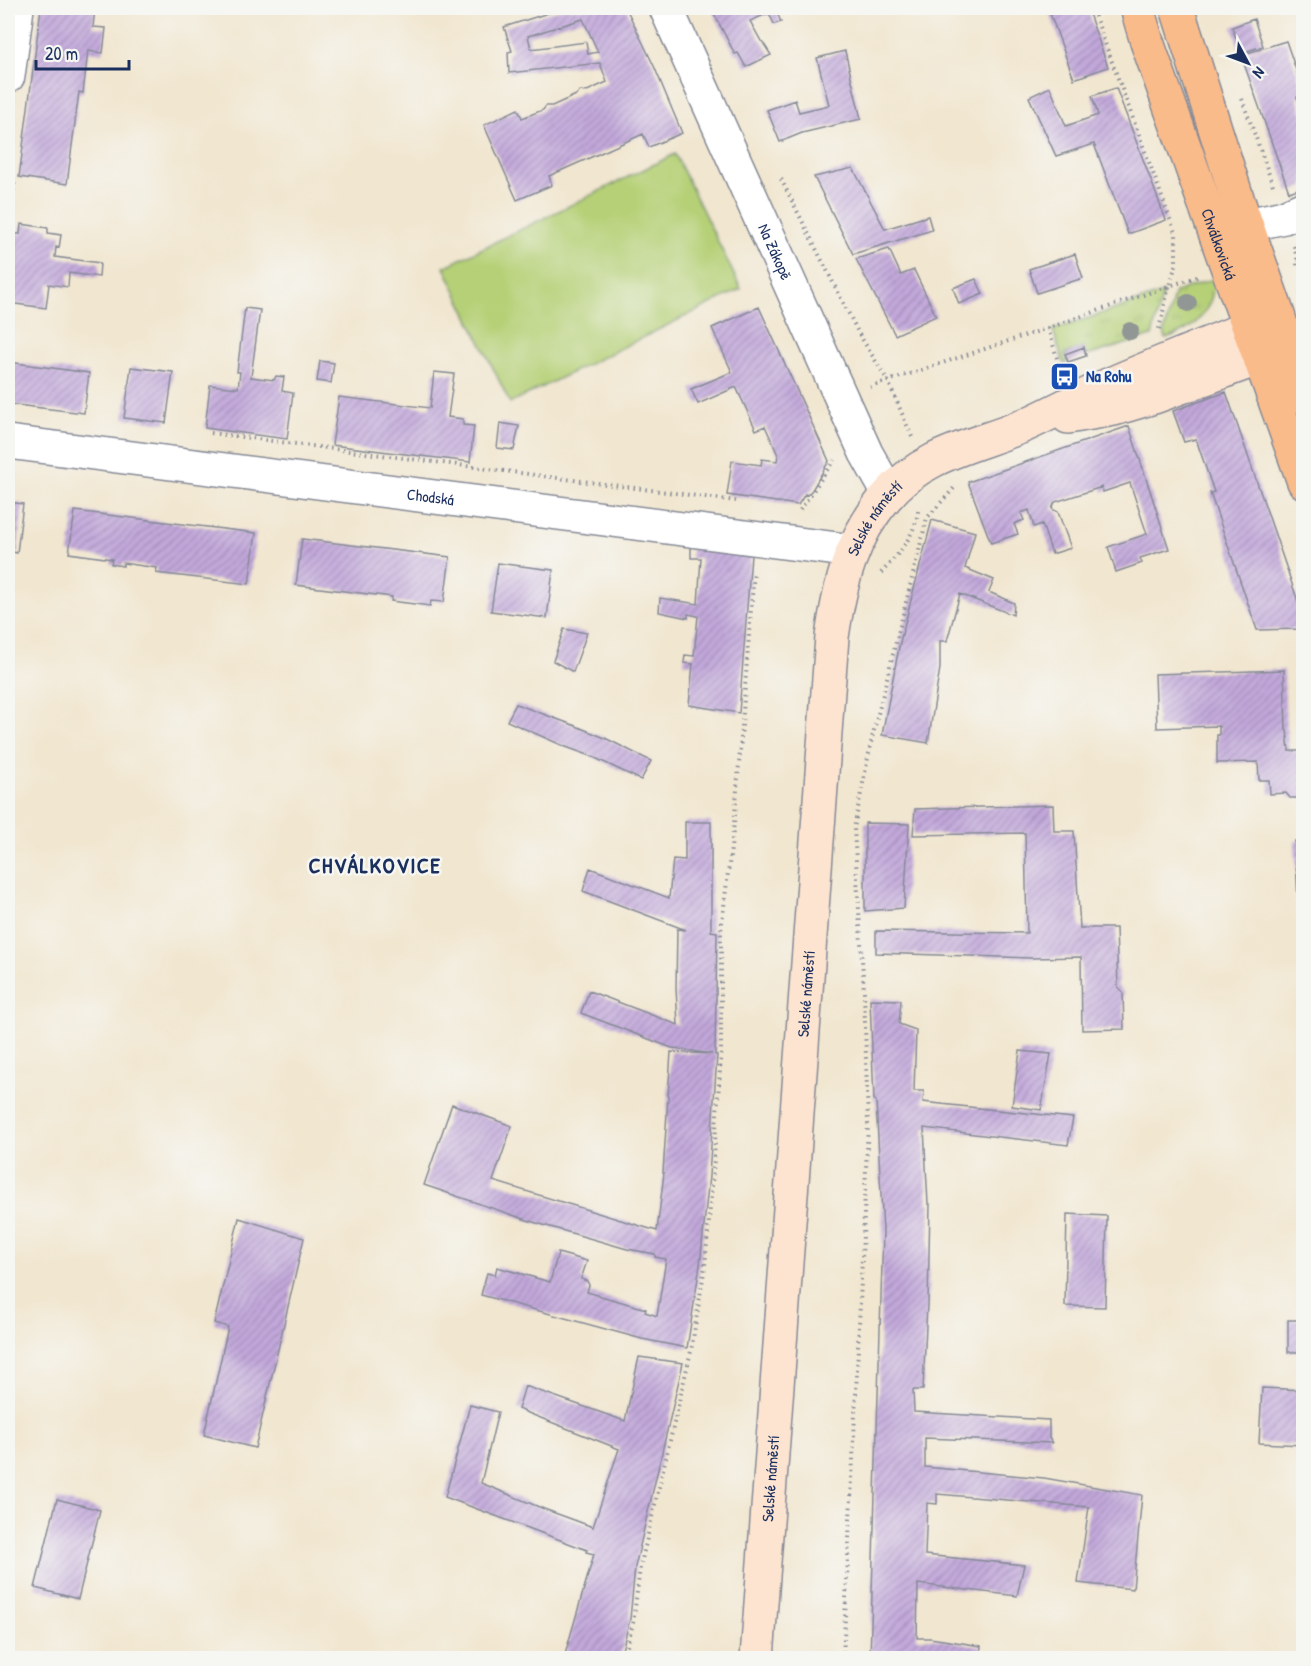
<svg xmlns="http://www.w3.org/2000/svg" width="1311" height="1666" font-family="'Patrick Hand',sans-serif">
  <defs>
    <pattern id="grass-tufts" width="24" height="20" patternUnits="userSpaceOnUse" patternTransform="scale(1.5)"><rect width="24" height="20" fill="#b5d076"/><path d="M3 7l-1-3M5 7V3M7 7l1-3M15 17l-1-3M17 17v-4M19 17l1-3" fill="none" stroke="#9bb368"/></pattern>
    <pattern id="building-hatch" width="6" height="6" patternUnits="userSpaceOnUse" patternTransform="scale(1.5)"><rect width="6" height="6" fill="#c3a9db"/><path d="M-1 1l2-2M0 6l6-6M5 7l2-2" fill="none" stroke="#9e8ab5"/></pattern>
  </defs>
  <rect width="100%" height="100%" fill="#f6f6f2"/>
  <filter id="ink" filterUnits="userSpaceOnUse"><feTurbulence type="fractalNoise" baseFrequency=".0167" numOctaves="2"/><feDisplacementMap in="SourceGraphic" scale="12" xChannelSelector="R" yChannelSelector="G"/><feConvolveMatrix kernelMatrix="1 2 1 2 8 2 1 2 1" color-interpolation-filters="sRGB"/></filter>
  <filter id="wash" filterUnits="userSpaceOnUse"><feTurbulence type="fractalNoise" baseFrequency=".008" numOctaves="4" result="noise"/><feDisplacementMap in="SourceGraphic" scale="24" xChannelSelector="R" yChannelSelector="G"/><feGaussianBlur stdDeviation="1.35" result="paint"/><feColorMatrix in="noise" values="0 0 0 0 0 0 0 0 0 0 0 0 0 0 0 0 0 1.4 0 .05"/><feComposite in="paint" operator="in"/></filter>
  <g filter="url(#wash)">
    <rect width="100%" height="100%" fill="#f1e6cf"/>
    <path fill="url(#grass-tufts)" stroke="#68806a" stroke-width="1.5" d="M 1216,278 C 1212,310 1197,329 1166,339 L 1164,332 L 1175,292 Z
      M 1163,293 L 1152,336 L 1086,356 L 1083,348 L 1065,354 L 1068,362 L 1064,364 L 1053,330 Z"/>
    <path fill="#b5d076" stroke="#68806a" stroke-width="1.5" d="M 675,154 L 741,289 L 510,403 L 444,267 Z"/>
    <g id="blocks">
      <path fill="url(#building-hatch)" fill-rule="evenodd" d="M 41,8 L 95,8 L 93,27 L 106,28 L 103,53 L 88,51 L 83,93 L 79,92 L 67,184 L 19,177 Z
        M 564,8 L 626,8 L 654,66 L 682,133 L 649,147 L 643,134 L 549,176 L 552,185 L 517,200 L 484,125 L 518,109 L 522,118 L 543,110 L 546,106 L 552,106 L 576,95 L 580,91 L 585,92 L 607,82 L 600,63 L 509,73 L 508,52 L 512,51 L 504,27 ZM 583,19 L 598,52 L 588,54 L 586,42 L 531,49 L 528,36 Z
        M 711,8 L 775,8 L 781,22 L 774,24 L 769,13 L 750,21 L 761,41 L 762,41 L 771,55 L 746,67 L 738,53 L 735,54 Z
        M 1048,8 L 1087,8 L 1108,67 L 1074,79 Z
        M 1254,19 L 1263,46 L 1241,53 L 1232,27 Z
        M 1286,41 L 1304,93 L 1304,95 L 1297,97 L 1304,116 L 1304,187 L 1289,192 L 1241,55 Z
        M 845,51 L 861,119 L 802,133 L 780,142 L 767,110 L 795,100 L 799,112 L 829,105 L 817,58 Z
        M 1050,87 L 1066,126 L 1098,115 L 1092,96 L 1116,88 L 1166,220 L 1128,234 L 1094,144 L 1056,156 L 1029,97 Z
        M 853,168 L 885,229 L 928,216 L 932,230 L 853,254 L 814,177 Z
        M 21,224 L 48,228 L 48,233 L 61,235 L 59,248 L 56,247 L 55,257 L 100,263 L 99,277 L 69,273 L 68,287 L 49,284 L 46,308 L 8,303 L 8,268 L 12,234 L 20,234 Z
        M 889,249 L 901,275 L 914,270 L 936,316 L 895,335 L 856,259 Z
        M 1075,254 L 1083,278 L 1037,293 L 1029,269 Z
        M 976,279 L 983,294 L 959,304 L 953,288 Z
        M 759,307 L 829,461 L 812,490 L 807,495 L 805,494 L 798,505 L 727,495 L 732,461 L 761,465 L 762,459 L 777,461 L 778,455 L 765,426 L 756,430 L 736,387 L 698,404 L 691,389 L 732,372 L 712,328 Z
        M 245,308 L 260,310 L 251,377 L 274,380 L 276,376 L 284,377 L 282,391 L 293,393 L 287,439 L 205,428 L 210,385 L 238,388 L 240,372 L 237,372 Z
        M 1084,347 L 1086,356 L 1068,362 L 1065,354 Z
        M 320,361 L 334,363 L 331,383 L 317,381 Z
        M 8,362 L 89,373 L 84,413 L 8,404 Z
        M 131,367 L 173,372 L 166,423 L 124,418 Z
        M 434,372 L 454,374 L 448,417 L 463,419 L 463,425 L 474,426 L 470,462 L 332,445 L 339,397 L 430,408 Z
        M 1226,392 L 1304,619 L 1304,629 L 1257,630 L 1210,493 L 1214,492 L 1196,439 L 1184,442 L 1173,411 Z
        M 500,423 L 519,426 L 514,450 L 497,448 Z
        M 1129,426 L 1169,549 L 1140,558 L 1142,563 L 1116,572 L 1108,547 L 1147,534 L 1130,483 L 1103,492 L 1102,487 L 1055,502 L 1052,509 L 1058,512 L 1071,548 L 1052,554 L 1042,524 L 1034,527 L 1029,510 L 1021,513 L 1024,520 L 1014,524 L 1018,534 L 991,543 L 968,482 Z
        M 8,502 L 23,504 L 17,553 L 8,551 Z
        M 75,511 L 256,533 L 249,584 L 156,573 L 157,568 L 123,563 L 123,566 L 111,564 L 112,559 L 69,553 Z
        M 932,520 L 975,532 L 965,568 L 994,580 L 989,592 L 1014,603 L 1013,615 L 960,594 L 947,641 L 940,641 L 940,668 L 928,743 L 882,735 L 900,642 Z
        M 302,539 L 450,557 L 444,602 L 431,601 L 430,606 L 391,601 L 392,597 L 296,585 Z
        M 691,546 L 751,555 L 739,713 L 689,705 L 693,664 L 684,663 L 685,655 L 694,656 L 698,616 L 688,614 L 688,618 L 659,612 L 660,598 L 698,604 L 701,558 L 691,558 Z
        M 498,563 L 553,570 L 547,618 L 491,611 Z
        M 564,629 L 587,633 L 573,672 L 553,661 Z
        M 1284,670 L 1286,730 L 1287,730 L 1289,751 L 1304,751 L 1304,798 L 1290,798 L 1286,793 L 1270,794 L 1269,780 L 1259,780 L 1258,762 L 1217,763 L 1217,735 L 1219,735 L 1219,726 L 1157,728 L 1155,674 Z
        M 516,704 L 576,726 L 605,738 L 651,761 L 641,780 L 591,756 L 566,747 L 507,721 Z
        M 1053,805 L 1054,831 L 1074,831 L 1080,928 L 1116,928 L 1118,987 L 1123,992 L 1124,1029 L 1082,1030 L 1081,957 L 1031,958 L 876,953 L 876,931 L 1027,933 L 1025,833 L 913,835 L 915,809 Z
        M 685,822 L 711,822 L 711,931 L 717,932 L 715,1055 L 717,1055 L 709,1176 L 700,1265 L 687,1348 L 642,1339 L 481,1295 L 487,1273 L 495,1275 L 497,1267 L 550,1282 L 558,1253 L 587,1261 L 581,1279 L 587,1281 L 589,1285 L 587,1292 L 646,1309 L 645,1312 L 657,1316 L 666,1259 L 655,1257 L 655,1254 L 627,1249 L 533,1222 L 424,1185 L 452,1104 L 512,1126 L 493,1181 L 657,1231 L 664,1173 L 663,1173 L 671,1052 L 712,1054 L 672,1048 L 581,1013 L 589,991 L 678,1025 L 676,988 L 677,929 L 686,930 L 583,891 L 590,868 L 669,898 L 673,859 L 685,860 Z
        M 865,823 L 909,824 L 904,908 L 865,911 Z
        M 1304,840 L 1304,900 L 1298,900 L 1295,841 Z
        M 870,999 L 901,1000 L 899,1024 L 916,1030 L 914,1091 L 924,1091 L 923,1102 L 1073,1118 L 1068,1145 L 924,1128 L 928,1204 L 930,1204 L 928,1304 L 927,1304 L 923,1390 L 913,1390 L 914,1412 L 1049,1420 L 1049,1438 L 1052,1443 L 925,1438 L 925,1467 L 1044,1478 L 1142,1495 L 1133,1589 L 1078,1583 L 1089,1507 L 937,1494 L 937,1504 L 927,1503 L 925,1555 L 1024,1565 L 1017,1596 L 918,1584 L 917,1638 L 930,1638 L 981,1646 L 980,1658 L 870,1658 L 883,1231 L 876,1101 L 874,1100 Z
        M 1020,1051 L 1051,1054 L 1041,1110 L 1012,1106 Z
        M 1067,1214 L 1107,1216 L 1105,1307 L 1065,1306 Z
        M 239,1218 L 304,1238 L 255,1448 L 204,1435 L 228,1327 L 214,1323 Z
        M 1288,1320 L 1304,1320 L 1304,1352 L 1288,1352 Z
        M 639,1357 L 683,1363 L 635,1567 L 630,1619 L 620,1658 L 564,1658 L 594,1554 L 586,1552 L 587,1550 L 445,1497 L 470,1405 L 498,1412 L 481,1483 L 544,1509 L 593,1527 L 619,1449 L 518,1409 L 525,1386 L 625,1421 Z
        M 1262,1388 L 1304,1390 L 1304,1445 L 1259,1443 Z
        M 57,1499 L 100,1510 L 78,1599 L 35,1588 Z"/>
    </g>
  </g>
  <g filter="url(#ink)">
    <use href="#blocks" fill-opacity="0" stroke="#868a96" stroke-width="1.5"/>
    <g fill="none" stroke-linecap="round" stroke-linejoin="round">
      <defs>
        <g id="street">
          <path id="s1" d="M 666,8 L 866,453 L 889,494"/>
          <path d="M 8,76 L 17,8"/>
          <path d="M 1219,231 L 1284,217 L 1304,208"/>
          <path id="s2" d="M 8,442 L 853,551"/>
        </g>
        <g id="secondary">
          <path d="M 1068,417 L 1114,409 L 1154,397 L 1287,348"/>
          <path id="s3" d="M 757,1658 L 832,637 C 840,583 851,538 887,496 C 924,453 975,446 1023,426 C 1050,414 1075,400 1101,388 C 1158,363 1216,341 1273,317"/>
        </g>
        <g id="primary">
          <path id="s4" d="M 1137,8 L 1147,42 L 1304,482"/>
          <path d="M 1177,8 L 1238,201 L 1278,315 L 1304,397"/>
        </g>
      </defs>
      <use href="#street" stroke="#868a96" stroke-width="36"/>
      <use href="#secondary" stroke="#868a96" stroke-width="36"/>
      <use href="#primary" stroke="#868a96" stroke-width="36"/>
      <path stroke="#868a96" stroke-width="4" stroke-dasharray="1.5 4.5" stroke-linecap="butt" d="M 1242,99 L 1274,188
        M 781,179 L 859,334 L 888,381 L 912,437
        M 8,232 L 15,178
        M 1294,246 L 1297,258 L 1297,268
        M 1298,259 L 1304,265
        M 1048,328 L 1061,371
        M 1159,329 L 1169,286 L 1197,277
        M 870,387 L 1048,328 L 1169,286 L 1176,265 L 1176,235 L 1092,8
        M 211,433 L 736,501
        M 800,510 L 834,460
        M 881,573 C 898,555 915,536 918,511
        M 493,1653 L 500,1658
        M 624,1658 L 633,1623 L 640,1568 L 691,1351 L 705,1266 L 713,1172 L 721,1055 L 721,931 L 735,815 L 754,571
        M 843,1658 L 853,1459 L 868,1124 L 864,992 L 854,828 L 872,738 L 927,518 L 954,488"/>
      <use href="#street" stroke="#fff" stroke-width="33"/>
      <use href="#secondary" stroke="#fde4d1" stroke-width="33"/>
      <use href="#primary" stroke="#fabb8b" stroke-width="33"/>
    </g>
    <g fill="#919794">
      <circle cx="1188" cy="303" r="9"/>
      <circle cx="1130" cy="331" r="9"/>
    </g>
  </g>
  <defs>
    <symbol id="bus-square" viewBox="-11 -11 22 22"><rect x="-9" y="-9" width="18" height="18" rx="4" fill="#1a4fb4" stroke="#f6f6f2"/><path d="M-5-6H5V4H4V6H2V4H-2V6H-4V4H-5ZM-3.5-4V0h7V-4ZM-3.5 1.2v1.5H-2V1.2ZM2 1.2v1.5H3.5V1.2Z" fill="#fff"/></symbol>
  </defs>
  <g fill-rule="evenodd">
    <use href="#bus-square" x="1048" y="360" width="33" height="33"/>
  </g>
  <g text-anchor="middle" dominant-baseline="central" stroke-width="5" stroke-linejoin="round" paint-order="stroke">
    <g font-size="16" fill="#1b2f5e" stroke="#f6f6f2">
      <text stroke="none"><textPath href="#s4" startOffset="250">Chválkovická</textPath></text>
      <text stroke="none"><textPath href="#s1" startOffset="267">Na Zákopě</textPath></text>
      <text stroke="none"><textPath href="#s2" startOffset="426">Chodská</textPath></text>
      <text stroke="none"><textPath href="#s3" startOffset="1152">Selské náměstí</textPath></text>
      <text stroke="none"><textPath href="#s3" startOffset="666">Selské náměstí</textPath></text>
      <text stroke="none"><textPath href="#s3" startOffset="180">Selské náměstí</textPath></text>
    </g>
    <g font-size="16" font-weight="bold" fill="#164399" stroke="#f6f6f2" text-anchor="start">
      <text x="1086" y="376">Na Rohu</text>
    </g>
    <g font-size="22" font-weight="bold" letter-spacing="1.5" fill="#1b2f5e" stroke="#f6f6f2">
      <text x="375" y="865">CHVÁLKOVICE</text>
    </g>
  </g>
  <rect width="1311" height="1666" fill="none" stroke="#f6f6f2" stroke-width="30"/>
  <g transform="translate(1248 63) rotate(131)" stroke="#f6f6f2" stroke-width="4.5" paint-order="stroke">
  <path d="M0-4.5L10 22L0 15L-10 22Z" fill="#1b2f5e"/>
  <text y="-9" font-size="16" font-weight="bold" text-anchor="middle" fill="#1b2f5e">N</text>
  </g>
  <path d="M36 60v9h93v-9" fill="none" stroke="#1b2f5e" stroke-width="3"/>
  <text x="45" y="60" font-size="18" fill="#1b2f5e" stroke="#f6f6f2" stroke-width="4.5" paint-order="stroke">20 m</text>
</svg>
